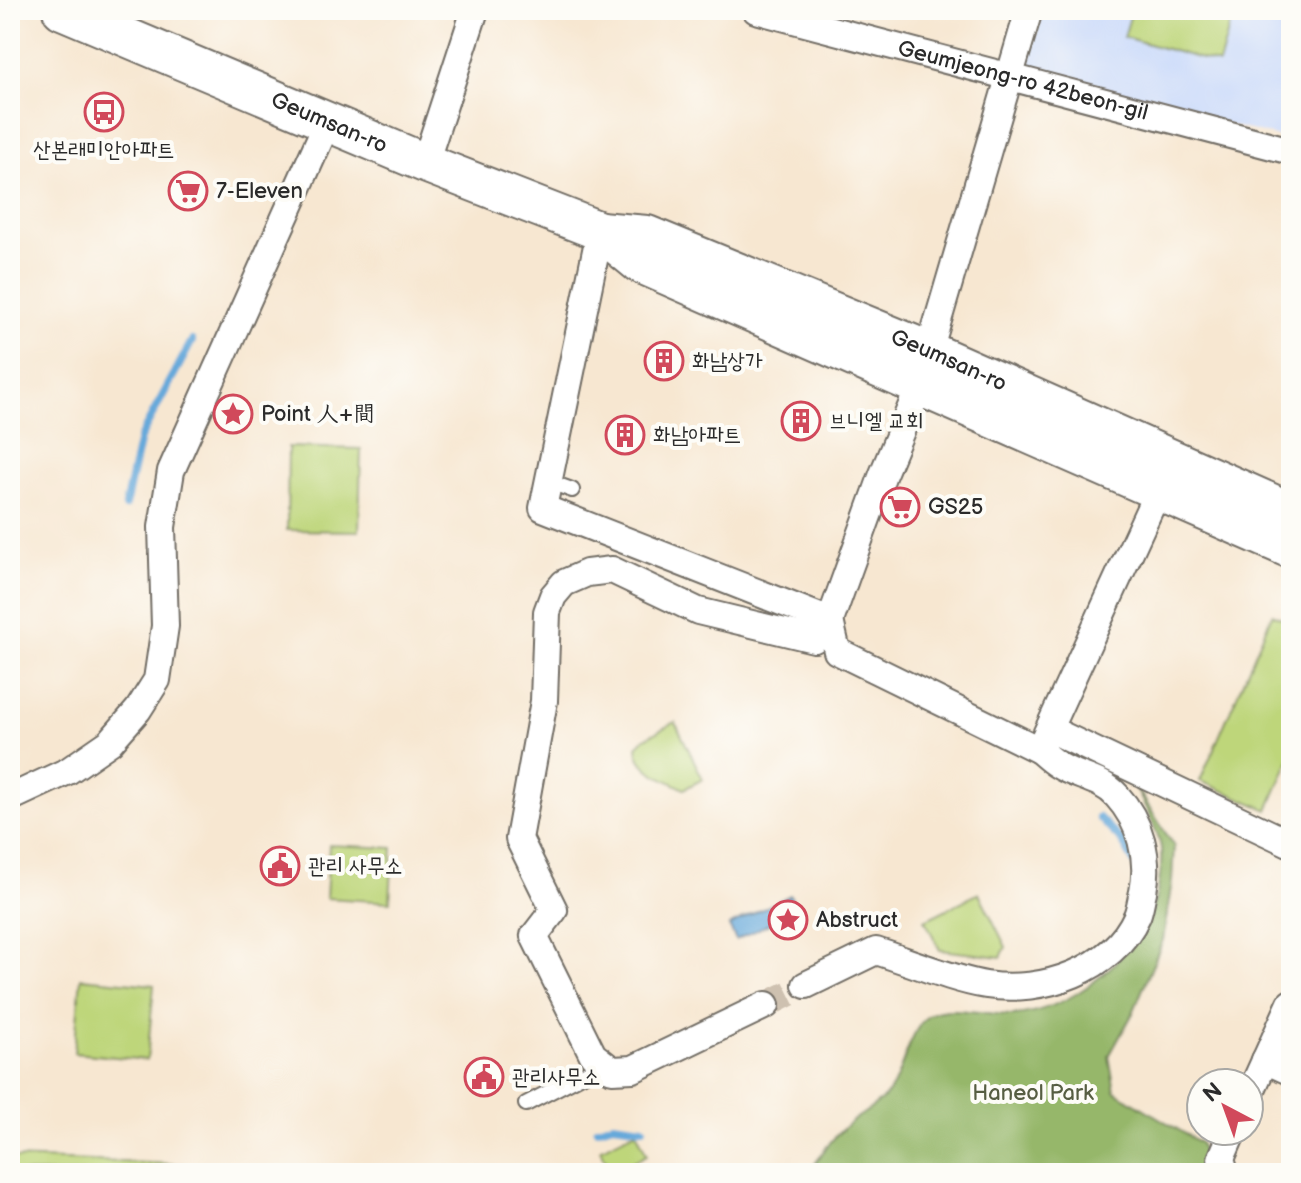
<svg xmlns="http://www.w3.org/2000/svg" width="1301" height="1183" font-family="'Balsamiq Sans','LXGW WenKai TC','Poor Story',sans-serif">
  <rect width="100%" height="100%" fill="#fdfcf7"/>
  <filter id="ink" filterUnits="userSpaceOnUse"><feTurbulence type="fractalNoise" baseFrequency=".0125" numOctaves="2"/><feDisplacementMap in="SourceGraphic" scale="16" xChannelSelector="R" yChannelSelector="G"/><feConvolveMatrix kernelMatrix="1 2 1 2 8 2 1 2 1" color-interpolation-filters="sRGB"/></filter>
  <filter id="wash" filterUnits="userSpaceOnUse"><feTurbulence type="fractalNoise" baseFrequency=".006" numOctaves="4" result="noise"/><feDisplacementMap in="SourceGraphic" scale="32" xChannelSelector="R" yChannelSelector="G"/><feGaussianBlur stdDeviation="1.8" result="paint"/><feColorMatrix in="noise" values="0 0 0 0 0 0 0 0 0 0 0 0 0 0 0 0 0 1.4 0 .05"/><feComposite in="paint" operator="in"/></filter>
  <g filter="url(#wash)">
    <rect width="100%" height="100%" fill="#f7e7d1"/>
    <path fill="#ccdbfa" d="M 1043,10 L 1291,10 L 1291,140 L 1025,75 Z"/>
    <path fill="#bed67a" stroke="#748052" stroke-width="2" d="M 1132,10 L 1234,10 L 1219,64 L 1124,37 Z
      M 288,447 L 361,449 L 359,531 L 287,530 Z
      M 1272,614 L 1291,622 L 1291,756 L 1268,810 L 1200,781 Z
      M 675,722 L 703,779 L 684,789 C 665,778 637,771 637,746 L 645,738 Z
      M 329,845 L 393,848 L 390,902 L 326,898 Z
      M 979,893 L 1006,947 L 1001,957 L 940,950 L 925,920 Z
      M 81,978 L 154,985 L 147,1060 L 74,1053 Z
      M 636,1131 L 647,1155 L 612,1172 L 600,1149 Z
      M 10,1158 L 176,1164 L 288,1173 L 10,1173 Z"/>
    <path fill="#96b76a" stroke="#60714a" stroke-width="2" d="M 1133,782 L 1174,846 L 1172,881 L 1163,940 L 1133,1013 L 1109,1056 L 1115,1091 L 1200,1143 L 1208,1173 L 810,1173 C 820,1154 831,1139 847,1125 C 863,1112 883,1104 893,1086 C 903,1067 911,1028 929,1015 C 948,1003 989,1016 1013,1015 C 1059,1011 1098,984 1127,950 C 1132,945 1139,939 1143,932 C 1155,908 1163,876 1161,849 C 1160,834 1140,797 1133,782 Z"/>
    <path fill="#66a9da" stroke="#486a82" stroke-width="2" d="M 790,895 L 797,910 L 736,940 L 729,926 Z"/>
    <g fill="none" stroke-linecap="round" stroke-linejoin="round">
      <path stroke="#66a9da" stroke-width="8" d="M 125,506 L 140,438 L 192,341
        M 1099,818 L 1122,841 L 1134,862
        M 597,1129 L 613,1124 L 643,1128"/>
    </g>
  </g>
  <g filter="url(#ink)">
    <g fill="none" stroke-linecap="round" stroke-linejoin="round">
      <path stroke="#cec1b0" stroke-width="26" stroke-dasharray="26 13" stroke-linecap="butt" d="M 766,1005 L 806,985"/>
      <defs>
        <path id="lane" d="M 547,481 L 572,490
          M 526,1104 L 603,1064"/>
        <g id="street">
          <path id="s1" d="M 756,10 L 1291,151"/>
          <path d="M 425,163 L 475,10"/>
          <path d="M 600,231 L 543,508 L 830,621 L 837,651 L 1039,750 C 1045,755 1051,761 1058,765 C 1076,777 1101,778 1117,796 C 1140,821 1150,858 1143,892 C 1141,899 1140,909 1137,916 C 1113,970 1042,994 986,985 C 954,980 908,961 876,951 L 806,985"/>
          <path d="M 929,351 L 1029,10"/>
          <path d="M 1049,729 L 1291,844"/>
          <path d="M 1039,750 L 1158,491"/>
          <path d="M 10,798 L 68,771 L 110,742 L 138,710 L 157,680 L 165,626 L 162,527 L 171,471 L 328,121"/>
          <path d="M 766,1005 L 633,1069 L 612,1070 L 593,1055 L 534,936 L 554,910 L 519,839 L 544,701 L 547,612 L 553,596 L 564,583 L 587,573 L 612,570 L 698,611 L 814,639 L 830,621 L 883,474 L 919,388"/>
          <path d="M 1265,1060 L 1291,1072"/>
          <path d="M 1249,1096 L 1291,1003"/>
          <path d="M 1225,1173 L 1221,1159 L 1233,1131"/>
        </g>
        <g id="secondary">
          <path id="s2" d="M 62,10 L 425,163 L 600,231 L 639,263 L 1291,549"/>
          <path id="s3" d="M 600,231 L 647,235 L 929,351 L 1291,512"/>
        </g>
      </defs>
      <use href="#lane" stroke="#726d65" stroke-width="18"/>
      <use href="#street" stroke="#726d65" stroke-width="30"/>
      <use href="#secondary" stroke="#726d65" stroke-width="42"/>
      <use href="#lane" stroke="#fff" stroke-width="14"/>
      <use href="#street" stroke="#fff" stroke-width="26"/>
      <use href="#secondary" stroke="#fff" stroke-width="38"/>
    </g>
  </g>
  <defs>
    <symbol id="bus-ring" viewBox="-11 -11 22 22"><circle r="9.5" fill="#fdfcf7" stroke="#d1495b" stroke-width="1.5"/><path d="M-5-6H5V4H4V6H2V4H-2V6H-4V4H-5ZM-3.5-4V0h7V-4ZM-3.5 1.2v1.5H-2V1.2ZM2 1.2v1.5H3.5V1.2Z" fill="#d1495b"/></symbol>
    <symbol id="supermarket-ring" viewBox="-11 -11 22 22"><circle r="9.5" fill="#fdfcf7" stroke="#d1495b" stroke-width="1.5"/><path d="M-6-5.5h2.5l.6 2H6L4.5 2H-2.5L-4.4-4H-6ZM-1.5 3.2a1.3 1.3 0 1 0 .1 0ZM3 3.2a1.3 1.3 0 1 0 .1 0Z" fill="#d1495b"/></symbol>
    <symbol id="building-ring" viewBox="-11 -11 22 22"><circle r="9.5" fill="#fdfcf7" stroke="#d1495b" stroke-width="1.5"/><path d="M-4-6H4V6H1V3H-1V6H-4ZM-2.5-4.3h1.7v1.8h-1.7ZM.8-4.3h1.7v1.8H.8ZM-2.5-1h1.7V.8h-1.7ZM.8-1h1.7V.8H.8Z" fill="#d1495b"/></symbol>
    <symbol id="sight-ring" viewBox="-11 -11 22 22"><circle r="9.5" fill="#fdfcf7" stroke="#d1495b" stroke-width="1.5"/><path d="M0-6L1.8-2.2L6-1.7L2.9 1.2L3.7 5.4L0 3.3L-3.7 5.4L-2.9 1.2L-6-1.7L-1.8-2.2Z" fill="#d1495b"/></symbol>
    <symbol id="civic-ring" viewBox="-11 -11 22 22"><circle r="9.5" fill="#fdfcf7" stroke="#d1495b" stroke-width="1.5"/><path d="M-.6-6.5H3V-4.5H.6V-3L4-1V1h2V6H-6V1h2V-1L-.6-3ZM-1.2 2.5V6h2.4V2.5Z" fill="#d1495b"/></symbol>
  </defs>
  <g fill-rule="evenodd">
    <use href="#bus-ring" x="82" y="90" width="44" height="44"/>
    <use href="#supermarket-ring" x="166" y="169" width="44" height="44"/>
    <use href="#building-ring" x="642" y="339" width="44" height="44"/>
    <use href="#sight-ring" x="211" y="392" width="44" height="44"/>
    <use href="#building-ring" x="779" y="399" width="44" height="44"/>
    <use href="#building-ring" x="603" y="413" width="44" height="44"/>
    <use href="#supermarket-ring" x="878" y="485" width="44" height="44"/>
    <use href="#civic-ring" x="258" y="844" width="44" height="44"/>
    <use href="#sight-ring" x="766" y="898" width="44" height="44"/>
    <use href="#civic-ring" x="462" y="1055" width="44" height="44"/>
  </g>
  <g text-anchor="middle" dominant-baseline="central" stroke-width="8" stroke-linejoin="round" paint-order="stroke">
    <g font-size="22" fill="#2b2b2b" stroke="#fdfcf7">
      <text stroke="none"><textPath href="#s1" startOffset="276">Geumjeong-ro 42beon-gil</textPath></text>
      <text stroke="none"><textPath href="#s2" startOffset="290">Geumsan-ro</textPath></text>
      <text stroke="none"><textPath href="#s3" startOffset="374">Geumsan-ro</textPath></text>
    </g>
    <g font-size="22" fill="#2b2b2b" stroke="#fdfcf7" text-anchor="start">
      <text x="104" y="150" text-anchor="middle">산본래미안아파트</text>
      <text x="216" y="191">7-Eleven</text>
      <text x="692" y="361">화남상가</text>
      <text x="261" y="414">Point 人+間</text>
      <text x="829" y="421">브니엘 교회</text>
      <text x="653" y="435">화남아파트</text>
      <text x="928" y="507">GS25</text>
      <text x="308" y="866">관리 사무소</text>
      <text x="816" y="920">Abstruct</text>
      <text x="512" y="1077">관리사무소</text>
    </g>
    <g font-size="22" fill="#575e43" stroke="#fdfcf7">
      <text x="1033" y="1093">Haneol Park</text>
    </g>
  </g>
  <rect width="1301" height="1183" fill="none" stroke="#fdfcf7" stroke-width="40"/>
  <g transform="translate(1225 1107) rotate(319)"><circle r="38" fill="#fdfcf7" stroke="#a9a8a5" stroke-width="2"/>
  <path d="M0-6L14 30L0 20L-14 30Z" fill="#d1495b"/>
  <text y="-12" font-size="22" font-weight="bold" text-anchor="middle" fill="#2b2b2b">N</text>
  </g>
</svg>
